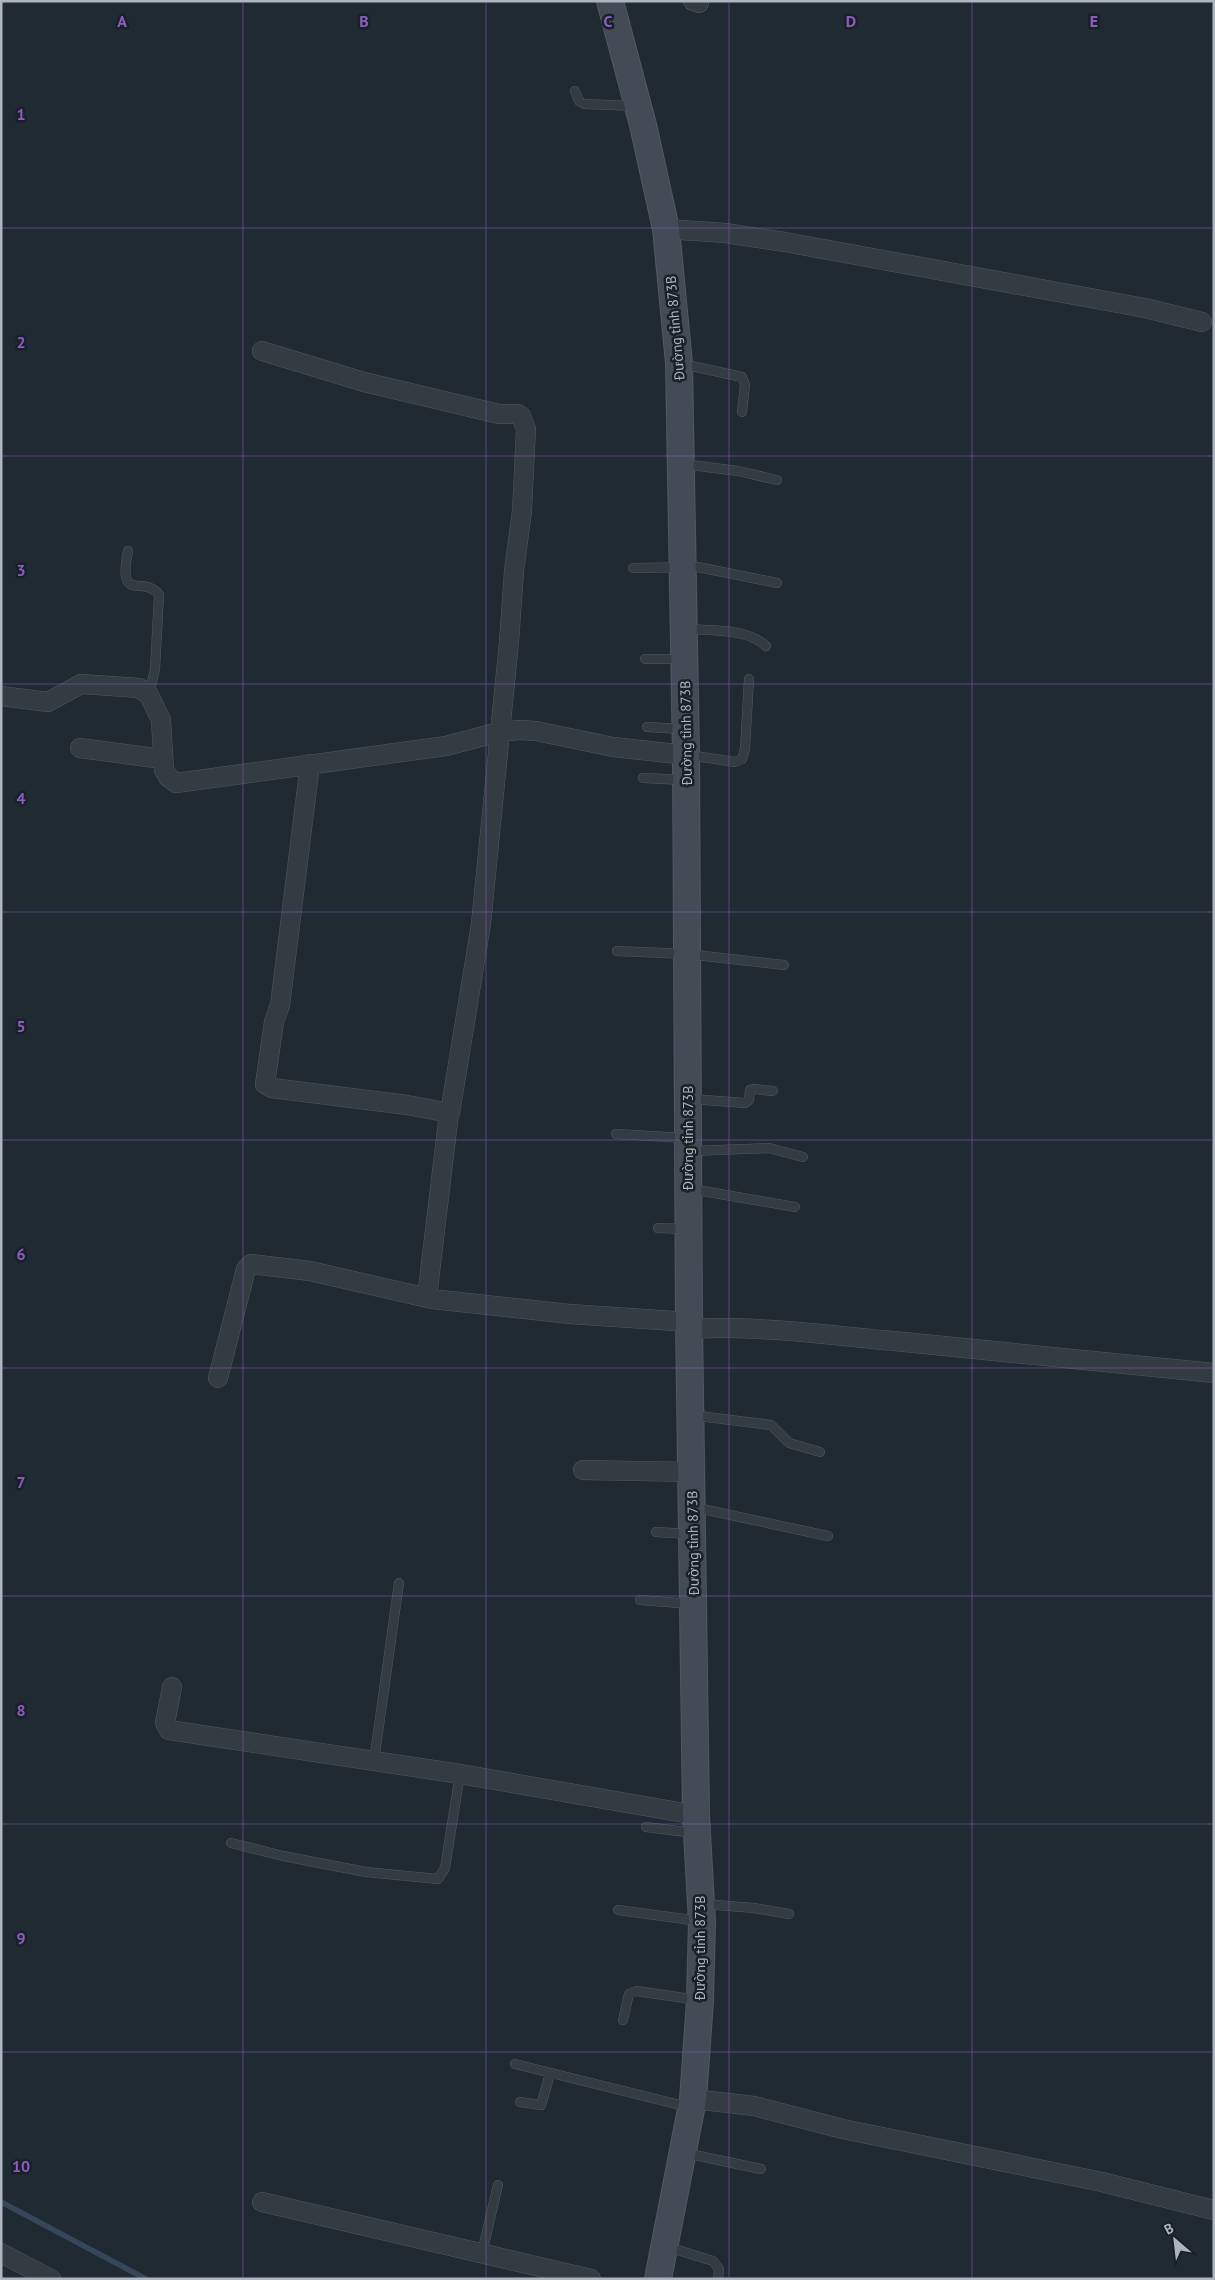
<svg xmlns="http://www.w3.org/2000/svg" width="1215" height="2280" font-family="'PT Sans',sans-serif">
  <rect width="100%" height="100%" fill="#202a32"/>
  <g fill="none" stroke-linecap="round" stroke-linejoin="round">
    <path stroke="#354758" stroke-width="5.5" d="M 1,2202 L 146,2279"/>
    <defs>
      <path id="service" d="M 575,91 L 579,101 L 584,104 L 635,106
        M 682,364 L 742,377 L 745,385 L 742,412
        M 683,464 L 738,471 L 777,480
        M 128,551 C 117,605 144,574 159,595 L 155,669 L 149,695
        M 633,568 L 698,567 L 777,583
        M 687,629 C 712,631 747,628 766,646
        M 645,659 L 682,659
        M 647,727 L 683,729
        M 688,755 L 735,762 L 742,759 L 745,749 L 749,679
        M 643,778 L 684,780
        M 617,951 L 687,954 L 784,965
        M 691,1099 L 745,1103 L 749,1100 L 750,1090 L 753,1089 L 773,1091
        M 616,1134 L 685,1138
        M 691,1151 L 769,1148 L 803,1157
        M 691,1189 L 795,1207
        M 658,1228 L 686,1229
        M 691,1415 L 771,1425 L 789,1443 L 820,1452
        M 693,1507 L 828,1536
        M 656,1532 L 690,1534
        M 640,1600 L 692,1604
        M 374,1761 L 399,1583
        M 646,1827 L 694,1833
        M 231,1843 L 283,1856 L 366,1872 L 438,1879 L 445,1868 L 460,1774
        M 703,1904 L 754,1908 L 789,1914
        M 618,1910 L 699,1921
        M 623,2020 L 629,1994 L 636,1991 L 698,2000
        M 515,2064 L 688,2107
        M 520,2102 L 541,2105 L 550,2074
        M 685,2153 L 761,2169
        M 668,2247 L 713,2261 L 719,2269 L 718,2279
        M 482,2253 L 498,2185"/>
      <path id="minor" d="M 693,1 L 699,3
        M 666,229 L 725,233 L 785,242 L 1145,308 L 1202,322
        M 262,351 L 364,382 L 499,414 L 518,414 L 521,416 L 526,429 L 522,511 L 514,571 L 509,642 L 481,924 L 450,1113 L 407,1105 L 272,1088 L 265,1084 L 274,1022 L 280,1005 L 310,764
        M 1,696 L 48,702 L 81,684 L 139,688 L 149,695 L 161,720 L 164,770 L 168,777 L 176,783 L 446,746 L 499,732 L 520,730 L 536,731 L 613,747 L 686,755
        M 80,748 L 162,759
        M 427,1297 L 449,1113
        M 690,1329 C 758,1325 826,1335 894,1341 C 1000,1351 1107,1362 1214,1373
        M 218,1378 L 246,1269 L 251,1264 L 310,1271 L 432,1299 L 570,1314 L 689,1322
        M 583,1470 L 692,1472
        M 172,1687 L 165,1723 L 169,1730 L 460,1774 L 696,1815
        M 693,2099 L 754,2106 L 843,2129 L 1102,2182 L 1214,2210
        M 262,2202 L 591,2279
        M 1,2253 L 51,2279"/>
      <path id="secondary" d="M 610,1 L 643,125 L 666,229 L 679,363 L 686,755 L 689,1322 L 696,1815 L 702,1922 L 700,2001 L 693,2099 L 658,2279"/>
    </defs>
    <use href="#service" stroke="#515961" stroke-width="10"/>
    <use href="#minor" stroke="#515961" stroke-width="20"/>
    <use href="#secondary" stroke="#515961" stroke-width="28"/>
    <use href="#service" stroke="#333b43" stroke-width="9"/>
    <use href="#minor" stroke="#333b43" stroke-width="19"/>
    <use href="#secondary" stroke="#424b56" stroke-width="26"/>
  </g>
  <path fill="none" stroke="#8c5cbf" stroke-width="1" stroke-opacity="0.55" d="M 243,1 L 243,2279M 486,1 L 486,2279M 729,1 L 729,2279M 972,1 L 972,2279M 1,228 L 1214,228M 1,456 L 1214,456M 1,684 L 1214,684M 1,912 L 1214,912M 1,1140 L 1214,1140M 1,1368 L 1214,1368M 1,1596 L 1214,1596M 1,1824 L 1214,1824M 1,2052 L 1214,2052"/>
  <g text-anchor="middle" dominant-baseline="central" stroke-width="5" stroke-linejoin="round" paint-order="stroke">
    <g font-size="14" fill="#adb6c0" stroke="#192028">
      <text transform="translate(675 328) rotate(-95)">Đường tỉnh 873B</text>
      <text transform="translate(686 733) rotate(-91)">Đường tỉnh 873B</text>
      <text transform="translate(688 1138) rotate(-90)">Đường tỉnh 873B</text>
      <text transform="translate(693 1543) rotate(-91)">Đường tỉnh 873B</text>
      <text transform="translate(700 1948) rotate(-90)">Đường tỉnh 873B</text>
    </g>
  </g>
  <g font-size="16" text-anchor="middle" font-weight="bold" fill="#8c5cbf" stroke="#192028" stroke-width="5" stroke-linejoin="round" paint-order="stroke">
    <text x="122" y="27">A</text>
    <text x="364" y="27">B</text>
    <text x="608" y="27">C</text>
    <text x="851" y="27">D</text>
    <text x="1094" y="27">E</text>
    <text x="21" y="120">1</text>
    <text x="21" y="348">2</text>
    <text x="21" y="576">3</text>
    <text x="21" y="804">4</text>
    <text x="21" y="1032">5</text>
    <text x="21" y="1260">6</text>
    <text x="21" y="1488">7</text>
    <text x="21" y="1716">8</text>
    <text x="21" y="1944">9</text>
    <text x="21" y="2172">10</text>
  </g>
  <rect width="1215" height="2280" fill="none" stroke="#adb6c0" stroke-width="5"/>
  <g transform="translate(1175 2240) rotate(332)" stroke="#192028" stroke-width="4" paint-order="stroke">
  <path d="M0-4L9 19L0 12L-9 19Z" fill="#adb6c0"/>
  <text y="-8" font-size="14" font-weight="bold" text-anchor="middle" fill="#adb6c0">B</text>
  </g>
</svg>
